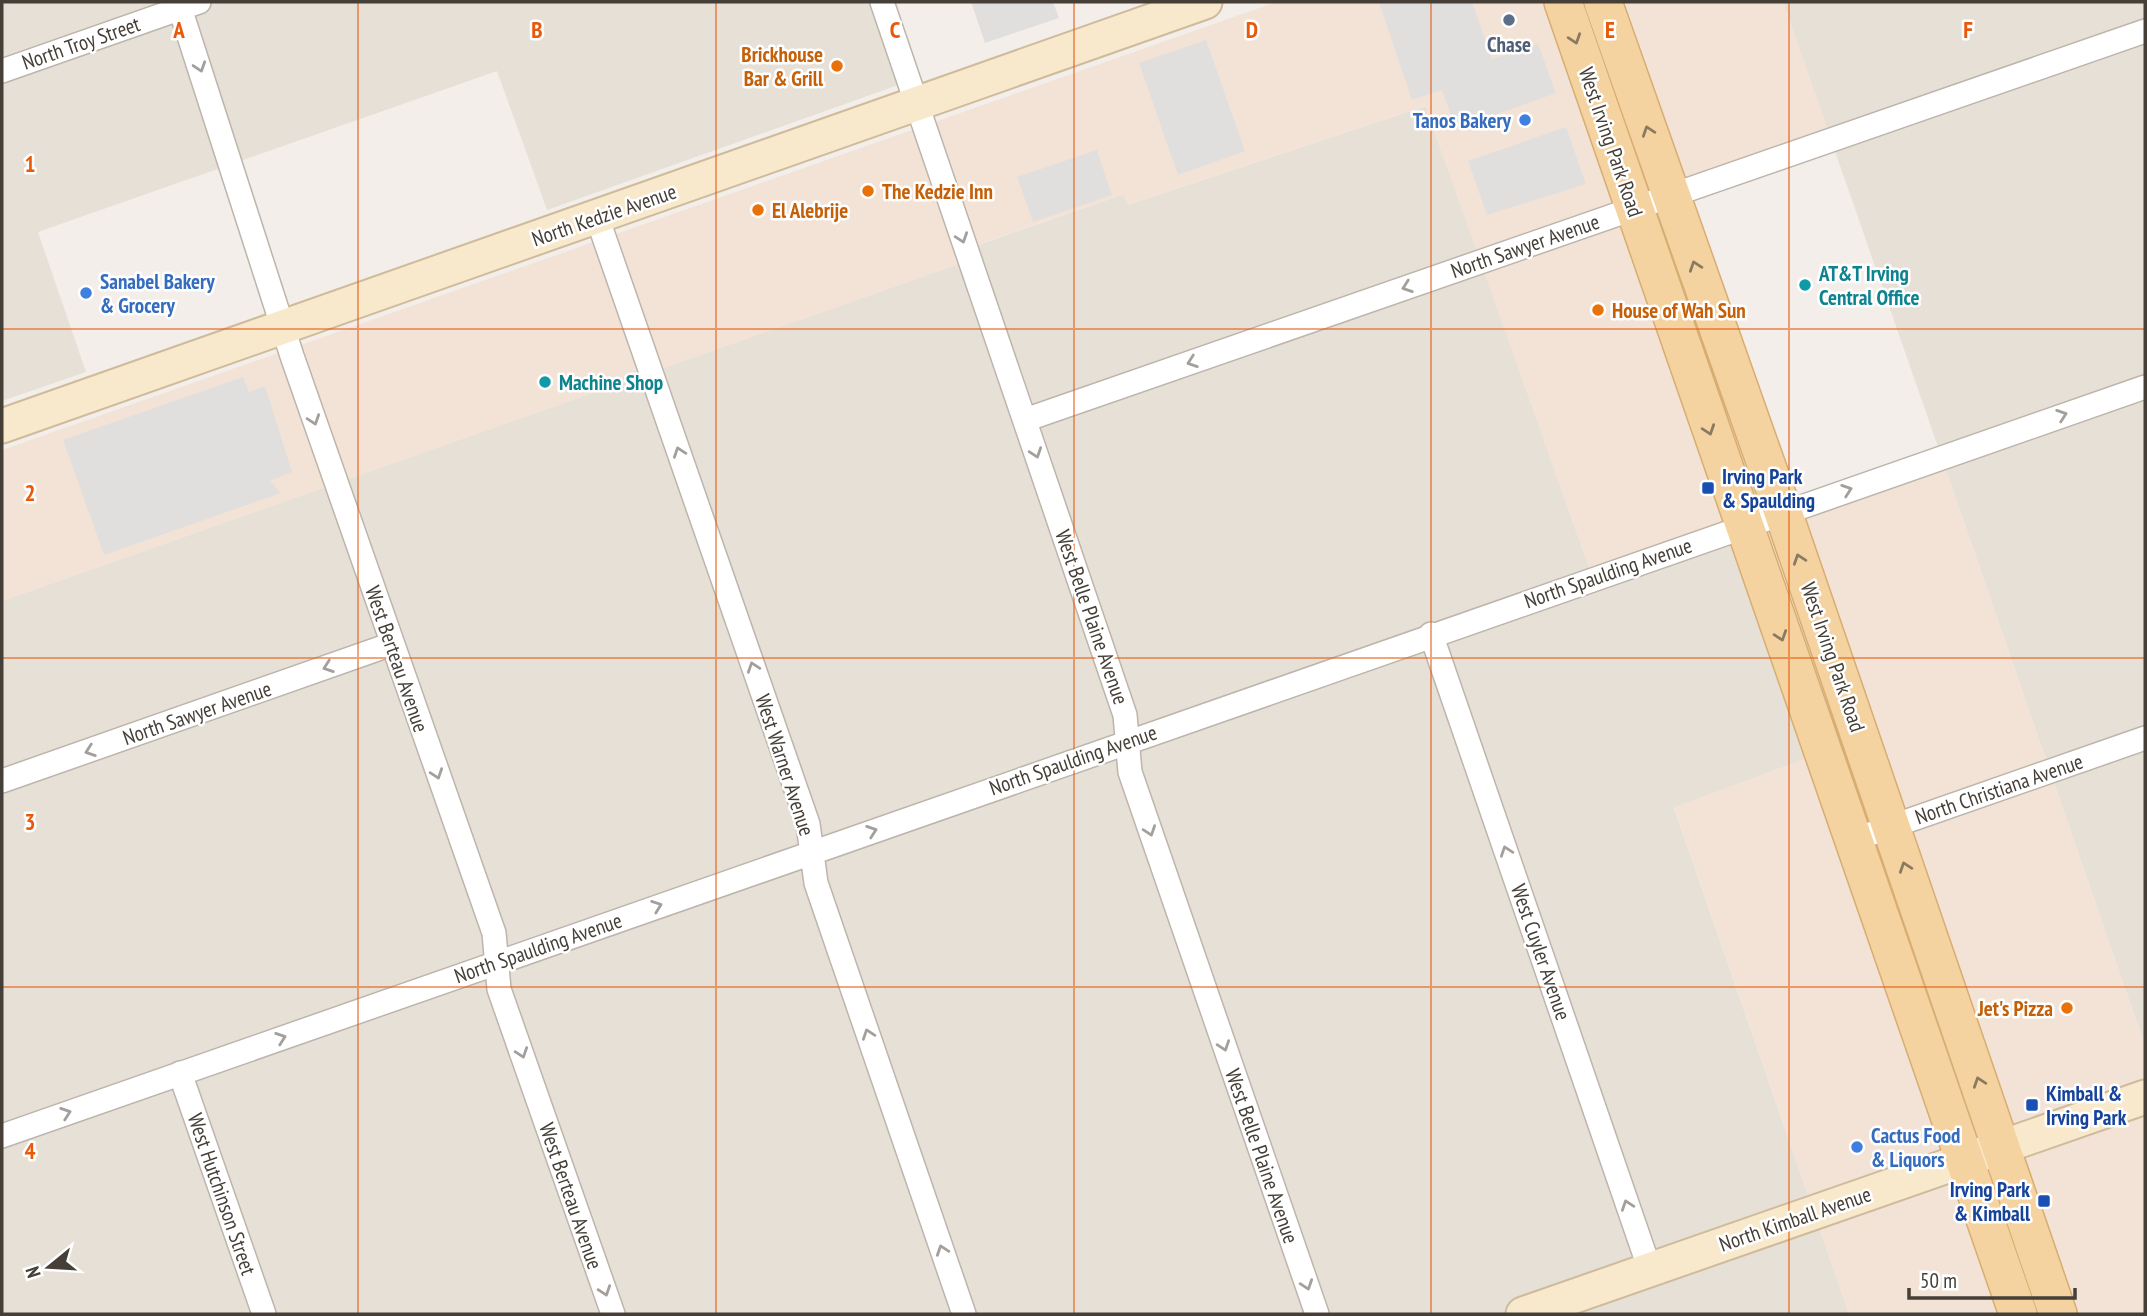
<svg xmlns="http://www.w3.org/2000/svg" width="2147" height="1316" font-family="'PT Sans Narrow',sans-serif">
  <rect width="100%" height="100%" fill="#f3eee9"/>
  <path fill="#e6e0d7" d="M 2,2 L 875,2 L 904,83 L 547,210 L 497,71 L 38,232 L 86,372 L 2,401 Z
    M 1783,2 L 2145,2 L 2145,1046 L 1944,464 Z
    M 1426,106 L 1592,576 L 1725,528 L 1805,759 L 1674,808 L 1849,1314 L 2,1314 L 2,601 L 967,261 L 964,250 L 1124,194 L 1128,205 Z"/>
  <path fill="#f2e3d6" d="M 1276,2 L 1542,2 L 1725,528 L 1592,576 L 1425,106 L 1128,205 L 1123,194 L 965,249 L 968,261 L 2,601 L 2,450 Z
    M 1625,2 L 1783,2 L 1829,132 L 1687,184 Z
    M 1944,464 L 2145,1046 L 2145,1314 L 2075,1314 L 1801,515 Z
    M 1805,759 L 1997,1314 L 1849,1314 L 1674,807 Z"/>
  <path fill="#e1dfdd" d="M 971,2 L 1053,2 L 1059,18 L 985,43 Z
    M 1379,2 L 1472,2 L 1492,59 L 1538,44 L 1556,93 L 1456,129 L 1442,90 L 1412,100 Z
    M 1206,40 L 1245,151 L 1178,175 L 1139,63 Z
    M 1566,127 L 1586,184 L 1487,215 L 1468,161 Z
    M 1097,150 L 1112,195 L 1033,222 L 1017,177 Z
    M 243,377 L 249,392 L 265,386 L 292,472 L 270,481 L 281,493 L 104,555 L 63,440 Z"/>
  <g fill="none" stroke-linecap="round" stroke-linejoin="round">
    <defs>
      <path id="street" d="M 178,2 L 292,356 L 494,933 L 499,989 L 613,1314
        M 882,2 L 1125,715 L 1130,772 L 1317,1314
        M 2,71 L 199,2
        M 597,217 L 808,824 L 816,883 L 964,1314
        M 1025,420 L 2145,31
        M 1431,634 L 1650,1270
        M 2,781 L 392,644
        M 1853,840 L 2145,738
        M 180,1073 L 264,1314
        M 2,1136 L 2145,387"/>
      <path id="secondary" d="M 2,426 L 1205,2
        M 1523,1314 L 2145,1097"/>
      <path id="primary" d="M 1563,2 L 2018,1314
        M 1603,2 L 1783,512 L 2058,1314"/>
    </defs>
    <use href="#street" stroke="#bdb5ac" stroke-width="26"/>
    <use href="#secondary" stroke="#cebb9c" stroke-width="37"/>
    <use href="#primary" stroke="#d8ad71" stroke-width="40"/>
    <use href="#street" stroke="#fff" stroke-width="23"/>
    <use href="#secondary" stroke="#f9e9cc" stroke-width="33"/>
    <use href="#primary" stroke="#f4d3a0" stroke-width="37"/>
  </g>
  <defs><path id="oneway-chevron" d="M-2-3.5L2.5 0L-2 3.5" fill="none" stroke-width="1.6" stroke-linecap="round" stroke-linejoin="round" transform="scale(1.75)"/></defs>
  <g stroke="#8b7a62">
    <use href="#oneway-chevron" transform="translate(1575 39) rotate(71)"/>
    <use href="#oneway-chevron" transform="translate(1648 131) rotate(-109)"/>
    <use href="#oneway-chevron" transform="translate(1695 266) rotate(-109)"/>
    <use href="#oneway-chevron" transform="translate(1709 430) rotate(71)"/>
    <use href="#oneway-chevron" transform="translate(1799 559) rotate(-109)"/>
    <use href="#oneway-chevron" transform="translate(1781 636) rotate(71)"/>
    <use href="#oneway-chevron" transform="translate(1905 867) rotate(-109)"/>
    <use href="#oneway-chevron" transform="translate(1979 1082) rotate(-109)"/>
  </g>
  <g stroke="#a29f9c">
    <use href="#oneway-chevron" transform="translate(200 67) rotate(72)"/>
    <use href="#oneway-chevron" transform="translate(962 238) rotate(71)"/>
    <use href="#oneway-chevron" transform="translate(1407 287) rotate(161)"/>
    <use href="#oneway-chevron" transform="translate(1192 362) rotate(161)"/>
    <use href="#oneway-chevron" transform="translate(2062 415) rotate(-19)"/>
    <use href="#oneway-chevron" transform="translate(314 420) rotate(71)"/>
    <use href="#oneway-chevron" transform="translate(679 452) rotate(-109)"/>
    <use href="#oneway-chevron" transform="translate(1036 453) rotate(71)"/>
    <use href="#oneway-chevron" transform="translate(1847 490) rotate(-19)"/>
    <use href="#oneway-chevron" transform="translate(328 667) rotate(161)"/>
    <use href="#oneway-chevron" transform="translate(753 667) rotate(-109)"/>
    <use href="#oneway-chevron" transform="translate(90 751) rotate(161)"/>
    <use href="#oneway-chevron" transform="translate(437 774) rotate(71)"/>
    <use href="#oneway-chevron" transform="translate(872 831) rotate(-19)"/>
    <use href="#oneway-chevron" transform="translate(1150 831) rotate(71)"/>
    <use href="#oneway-chevron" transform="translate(1506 851) rotate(-109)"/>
    <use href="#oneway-chevron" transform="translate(657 906) rotate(-20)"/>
    <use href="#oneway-chevron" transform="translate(868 1034) rotate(-109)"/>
    <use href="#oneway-chevron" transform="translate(281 1038) rotate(-19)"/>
    <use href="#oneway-chevron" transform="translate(1224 1046) rotate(71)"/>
    <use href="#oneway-chevron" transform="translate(522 1053) rotate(71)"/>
    <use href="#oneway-chevron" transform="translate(66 1113) rotate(-19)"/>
    <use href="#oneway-chevron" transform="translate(1627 1205) rotate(-109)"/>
    <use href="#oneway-chevron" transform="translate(942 1250) rotate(-109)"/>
    <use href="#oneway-chevron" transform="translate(1307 1285) rotate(71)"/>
    <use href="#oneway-chevron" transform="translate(605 1291) rotate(71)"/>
  </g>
  <path fill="none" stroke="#e8590c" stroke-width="2" stroke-opacity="0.55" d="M 358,2 L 358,1314M 716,2 L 716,1314M 1074,2 L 1074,1314M 1431,2 L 1431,1314M 1789,2 L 1789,1314M 2,329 L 2145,329M 2,658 L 2145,658M 2,987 L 2145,987"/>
  <circle fill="#5c6f8a" stroke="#fff" stroke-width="2.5" cx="1509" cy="20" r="7"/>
  <g fill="#e8710a" stroke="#fff" stroke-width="2.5">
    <circle cx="837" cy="66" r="7"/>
    <circle cx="868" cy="191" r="7"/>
    <circle cx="758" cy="210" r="7"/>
    <circle cx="1598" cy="310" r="7"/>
    <circle cx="2067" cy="1008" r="7"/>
  </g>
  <g fill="#3f7fe0" stroke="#fff" stroke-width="2.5">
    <circle cx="1525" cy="120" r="7"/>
    <circle cx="86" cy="293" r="7"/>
    <circle cx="1857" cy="1147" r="7"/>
  </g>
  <g fill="#0f9aa8" stroke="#fff" stroke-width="2.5">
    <circle cx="1805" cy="285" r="7"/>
    <circle cx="545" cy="382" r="7"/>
  </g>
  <g fill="#1a4fb4" stroke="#fff" stroke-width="2.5">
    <rect x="1701" y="481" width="14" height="14" rx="3.5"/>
    <rect x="2025" y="1098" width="14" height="14" rx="3.5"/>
    <rect x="2037" y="1194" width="14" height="14" rx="3.5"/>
  </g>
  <g text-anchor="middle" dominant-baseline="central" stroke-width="5" stroke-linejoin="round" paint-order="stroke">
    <g font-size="21" fill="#453f38" stroke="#fff">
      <text transform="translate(81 43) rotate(-19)">North Troy Street</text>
      <text transform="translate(1611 142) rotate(71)">West Irving Park Road</text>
      <text transform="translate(604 215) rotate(-19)">North Kedzie Avenue</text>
      <text transform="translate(1525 246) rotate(-19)">North Sawyer Avenue</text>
      <text transform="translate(1608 573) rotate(-19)">North Spaulding Avenue</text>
      <text transform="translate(1092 617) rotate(71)">West Belle Plaine Avenue</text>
      <text transform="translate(1833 657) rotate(71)">West Irving Park Road</text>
      <text transform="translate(397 659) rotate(71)">West Berteau Avenue</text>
      <text transform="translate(197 713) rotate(-19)">North Sawyer Avenue</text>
      <text transform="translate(1073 760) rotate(-19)">North Spaulding Avenue</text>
      <text transform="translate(785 765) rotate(72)">West Warner Avenue</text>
      <text transform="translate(1999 789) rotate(-19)">North Christiana Avenue</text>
      <text transform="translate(538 948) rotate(-19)">North Spaulding Avenue</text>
      <text transform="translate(1541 952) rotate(71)">West Cuyler Avenue</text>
      <text transform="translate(1262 1156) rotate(71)">West Belle Plaine Avenue</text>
      <text transform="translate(222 1194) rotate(71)">West Hutchinson Street</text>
      <text transform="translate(571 1196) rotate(71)">West Berteau Avenue</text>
      <text transform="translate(1795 1219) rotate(-19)">North Kimball Avenue</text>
    </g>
    <g font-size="21" font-weight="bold" fill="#4e5e75" stroke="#fff">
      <text x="1509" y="44">Chase</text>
    </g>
    <g font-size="21" font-weight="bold" fill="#c56008" stroke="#fff" text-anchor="start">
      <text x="823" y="54" text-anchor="end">Brickhouse<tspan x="823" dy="24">Bar &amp; Grill</tspan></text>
      <text x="882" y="191">The Kedzie Inn</text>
      <text x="772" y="210">El Alebrije</text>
      <text x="1612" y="310">House of Wah Sun</text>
      <text x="2053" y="1008" text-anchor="end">Jet's Pizza</text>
    </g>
    <g font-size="21" font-weight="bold" fill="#366cbe" stroke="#fff" text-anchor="start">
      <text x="1511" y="120" text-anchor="end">Tanos Bakery</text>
      <text x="100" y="281">Sanabel Bakery<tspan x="100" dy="24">&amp; Grocery</tspan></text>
      <text x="1871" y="1135">Cactus Food<tspan x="1871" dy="24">&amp; Liquors</tspan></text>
    </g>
    <g font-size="21" font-weight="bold" fill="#0d838f" stroke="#fff" text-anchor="start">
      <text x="1819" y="273">AT&amp;T Irving<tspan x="1819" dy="24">Central Office</tspan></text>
      <text x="559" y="382">Machine Shop</text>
    </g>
    <g font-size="21" font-weight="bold" fill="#164399" stroke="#fff" text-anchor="start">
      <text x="1722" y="476">Irving Park<tspan x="1722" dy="24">&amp; Spaulding</tspan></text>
      <text x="2046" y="1093">Kimball &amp;<tspan x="2046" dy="24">Irving Park</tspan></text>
      <text x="2030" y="1189" text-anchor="end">Irving Park<tspan x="2030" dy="24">&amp; Kimball</tspan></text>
    </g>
  </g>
  <g font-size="23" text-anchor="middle" font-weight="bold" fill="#e8590c" stroke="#fff" stroke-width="5" stroke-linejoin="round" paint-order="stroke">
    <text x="179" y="38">A</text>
    <text x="537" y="38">B</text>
    <text x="895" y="38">C</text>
    <text x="1252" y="38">D</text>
    <text x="1610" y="38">E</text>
    <text x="1968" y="38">F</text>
    <text x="30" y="172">1</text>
    <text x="30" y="501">2</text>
    <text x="30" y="830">3</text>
    <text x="30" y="1159">4</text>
  </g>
  <rect width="2147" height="1316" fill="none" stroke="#453f38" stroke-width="7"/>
  <g transform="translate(49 1267) rotate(252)" stroke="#ffffff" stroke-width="5" paint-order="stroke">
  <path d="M0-5L12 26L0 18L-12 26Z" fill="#453f38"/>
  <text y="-10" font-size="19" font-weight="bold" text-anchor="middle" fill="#453f38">N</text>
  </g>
  <path d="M1909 1288v10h166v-10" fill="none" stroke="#453f38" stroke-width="3.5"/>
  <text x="1920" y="1288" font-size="21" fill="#453f38" stroke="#ffffff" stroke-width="5" paint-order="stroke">50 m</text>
</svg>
